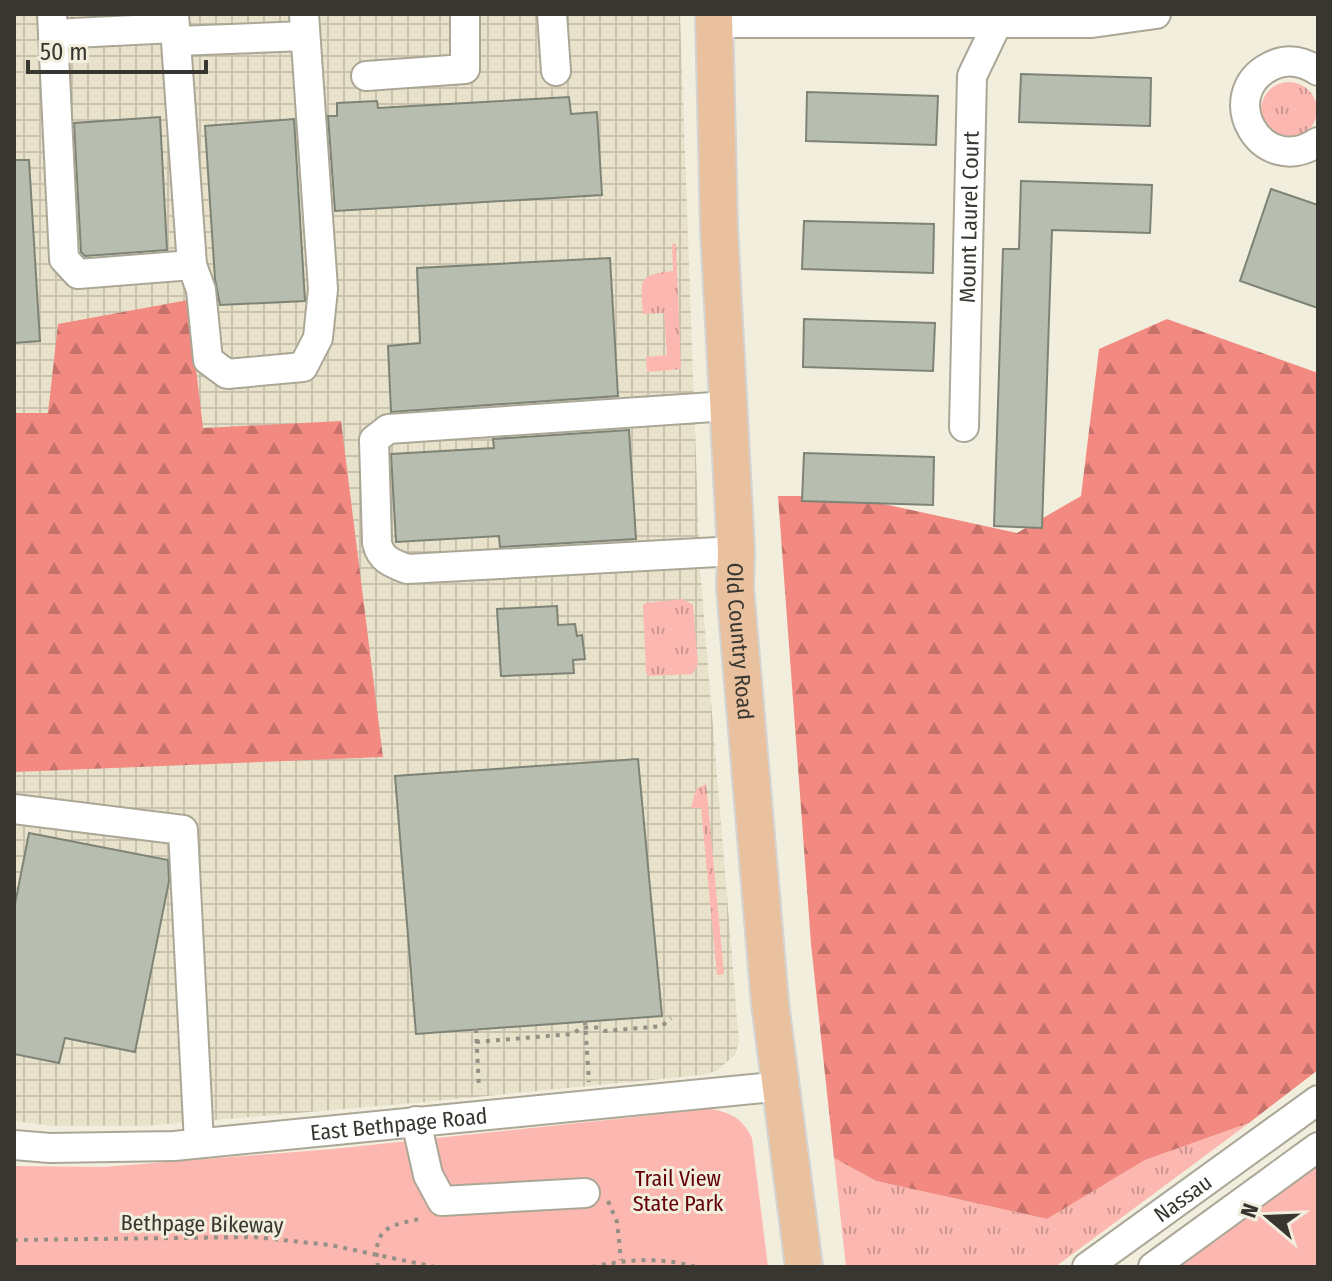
<svg xmlns="http://www.w3.org/2000/svg" width="1332" height="1281" font-family="'Fira Sans Condensed',sans-serif">
  <defs>
    <pattern id="industrial-grid" width="8" height="8" patternUnits="userSpaceOnUse" patternTransform="scale(2)"><rect width="8" height="8" fill="#e9e2cb"/><path d="M0 4h8M4 0v8" fill="none" stroke="#c9c2af"/></pattern>
    <pattern id="grass-tufts" width="24" height="20" patternUnits="userSpaceOnUse" patternTransform="scale(2)"><rect width="24" height="20" fill="#fbb7b0"/><path d="M3 7l-1-3M5 7V3M7 7l1-3M15 17l-1-3M17 17v-4M19 17l1-3" fill="none" stroke="#cc9690"/></pattern>
    <pattern id="forest-firs" width="22" height="20" patternUnits="userSpaceOnUse" patternTransform="scale(2)"><rect width="22" height="20" fill="#f38a81"/><path d="M5 1l3.5 6h-7zM16 11l3.5 6h-7z" fill="#c6726a"/></pattern>
  </defs>
  <rect width="100%" height="100%" fill="#f2eedd"/>
  <path fill="url(#industrial-grid)" d="M 14,14 L 680,14 L 700,568 L 739,1042 L 735,1055 L 716,1071 L 702,1075 L 414,1103 L 144,1126 L 52,1126 L 14,1121 Z"/>
  <path fill="url(#grass-tufts)" d="M1261 110a28 28 0 1 1 56 0a28 28 0 1 1-56 0Z
    M 672,244 L 676,244 L 681,369 L 647,372 L 646,357 L 667,355 L 664,313 L 643,314 C 641,280 636,275 673,271 Z
    M 683,599 L 693,605 L 698,665 L 692,674 L 648,676 L 646,672 L 643,605 L 646,603 Z
    M 706,784 L 724,974 L 717,975 L 701,808 L 691,808 L 696,789 Z
    M 1249,1123 L 1055,1267 L 846,1267 L 834,1158 L 876,1181 L 1047,1219 L 1145,1160 Z"/>
  <path fill="url(#forest-firs)" d="M 188,300 L 203,428 L 341,421 L 383,757 L 14,772 L 14,413 L 48,413 L 58,324 Z
    M 1167,319 L 1318,373 L 1318,1070 L 1249,1123 L 1145,1160 L 1047,1219 L 876,1181 L 834,1158 L 811,944 L 778,496 L 847,496 L 1017,533 L 1081,496 L 1099,349 Z"/>
  <path fill="#fbb7b0" d="M 710,1109 C 731,1112 743,1119 752,1138 L 768,1267 L 14,1267 L 14,1166 L 104,1167 L 333,1149 Z
    M 1318,1160 L 1318,1267 L 1175,1267 Z"/>
  <path fill="#b7beaf" stroke="#7d8476" stroke-width="2" d="M 1021,74 L 1151,78 L 1150,126 L 1019,122 Z
    M 807,92 L 938,96 L 936,145 L 806,141 Z
    M 569,97 L 571,114 L 597,112 L 602,195 L 335,211 L 328,116 L 337,116 L 337,103 L 377,101 L 378,108 Z
    M 160,117 L 167,250 L 85,256 L 81,252 L 74,123 Z
    M 294,119 L 305,301 L 220,305 L 215,279 L 205,126 Z
    M 14,160 L 29,160 L 40,341 L 14,343 Z
    M 1021,181 L 1152,185 L 1150,233 L 1052,230 L 1042,528 L 994,526 L 1003,249 L 1019,249 Z
    M 1271,189 L 1318,205 L 1318,308 L 1240,281 Z
    M 804,221 L 934,224 L 933,273 L 802,269 Z
    M 610,258 L 618,396 L 391,412 L 388,346 L 420,343 L 417,268 Z
    M 804,319 L 935,323 L 933,371 L 803,367 Z
    M 629,430 L 636,539 L 500,547 L 499,536 L 396,542 L 391,454 L 494,448 L 493,439 Z
    M 804,453 L 934,457 L 933,505 L 802,501 Z
    M 557,606 L 558,625 L 575,624 L 577,636 L 582,635 L 585,659 L 573,660 L 574,673 L 501,676 L 497,609 Z
    M 638,759 L 662,1016 L 416,1034 L 395,776 Z
    M 29,833 L 168,860 L 169,881 L 135,1052 L 65,1038 L 59,1063 L 14,1054 L 14,909 Z"/>
  <g fill="none" stroke-linecap="round" stroke-linejoin="round">
    <defs>
      <g id="minor">
        <path d="M 52,14 L 64,259 L 78,274 L 192,265"/>
        <path d="M 174,14 L 192,265 L 201,290 L 208,360 L 227,374 L 303,367 L 318,338 L 323,289 L 304,14"/>
        <path d="M 552,14 L 556,71"/>
        <path d="M 714,23 L 1092,23 L 1156,14"/>
        <path d="M 53,34 L 175,28"/>
        <path d="M 177,41 L 305,36"/>
        <path d="M 1318,71 C 1303,61 1287,58 1271,66 C 1214,94 1261,180 1318,142"/>
        <path d="M 366,76 L 465,69 L 465,14"/>
        <path d="M 728,406 L 388,429 L 374,440 L 377,543 C 381,560 392,563 407,569 L 736,551"/>
        <path id="s1" d="M 964,427 L 972,76 L 997,24 L 997,14"/>
        <path d="M 14,809 L 183,830 L 199,1143"/>
        <path d="M 416,1121 L 428,1175 L 442,1201 L 585,1193"/>
        <path id="s2" d="M 14,1145 L 50,1148 L 174,1146 L 783,1086"/>
        <path id="s3" d="M 1087,1267 L 1318,1100"/>
        <path d="M 1153,1267 L 1318,1147"/>
      </g>
      <g id="major">
        <path id="s4" d="M 714,14 L 719,228 L 736,551 L 735,587 L 770,1003 L 804,1267"/>
      </g>
    </defs>
    <use href="#minor" stroke="#aba797" stroke-width="32"/>
    <use href="#major" stroke="#d3d3d1" stroke-width="40"/>
    <path stroke="#939085" stroke-width="4" stroke-dasharray="4 6" stroke-linecap="butt" d="M 585,1021 L 589,1082
      M 476,1029 L 479,1089
      M 476,1042 L 572,1034 C 582,1027 594,1024 605,1031 L 662,1026 L 671,1018
      M 608,1201 L 617,1222 L 621,1260
      M 14,1240 L 254,1237 L 330,1245 L 435,1267
      M 378,1267 C 371,1225 393,1225 424,1218
      M 592,1267 C 627,1259 661,1257 696,1267"/>
    <use href="#minor" stroke="#fff" stroke-width="28"/>
    <use href="#major" stroke="#e9c19e" stroke-width="36"/>
  </g>
  <g text-anchor="middle" dominant-baseline="central" stroke-width="6" stroke-linejoin="round" paint-order="stroke">
    <g font-size="22" fill="#383630" stroke="#f2eedd">
      <text stroke="none"><textPath href="#s1" startOffset="210">Mount Laurel Court</textPath></text>
      <text stroke="none"><textPath href="#s4" startOffset="628">Old Country Road</textPath></text>
      <text stroke="none"><textPath href="#s2" startOffset="386">East Bethpage Road</textPath></text>
      <text stroke="none"><textPath href="#s3" startOffset="118">Nassau</textPath></text>
      <text transform="translate(202 1224) rotate(1)">Bethpage Bikeway</text>
    </g>
    <g font-size="22" fill="#630108" stroke="#f2eedd">
      <text x="678" y="1178">Trail View<tspan x="678" dy="25">State Park</tspan></text>
    </g>
  </g>
  <rect width="1332" height="1281" fill="none" stroke="#383630" stroke-width="32"/>
  <g transform="translate(1268 1217) rotate(289)" stroke="#f2eedd" stroke-width="6" paint-order="stroke">
  <path d="M0-6L14 30L0 20L-14 30Z" fill="#383630"/>
  <text y="-12" font-size="22" font-weight="bold" text-anchor="middle" fill="#383630">N</text>
  </g>
  <path d="M28 60v12h178v-12" fill="none" stroke="#383630" stroke-width="4"/>
  <text x="40" y="60" font-size="24" fill="#383630" stroke="#f2eedd" stroke-width="6" paint-order="stroke">50 m</text>
</svg>
